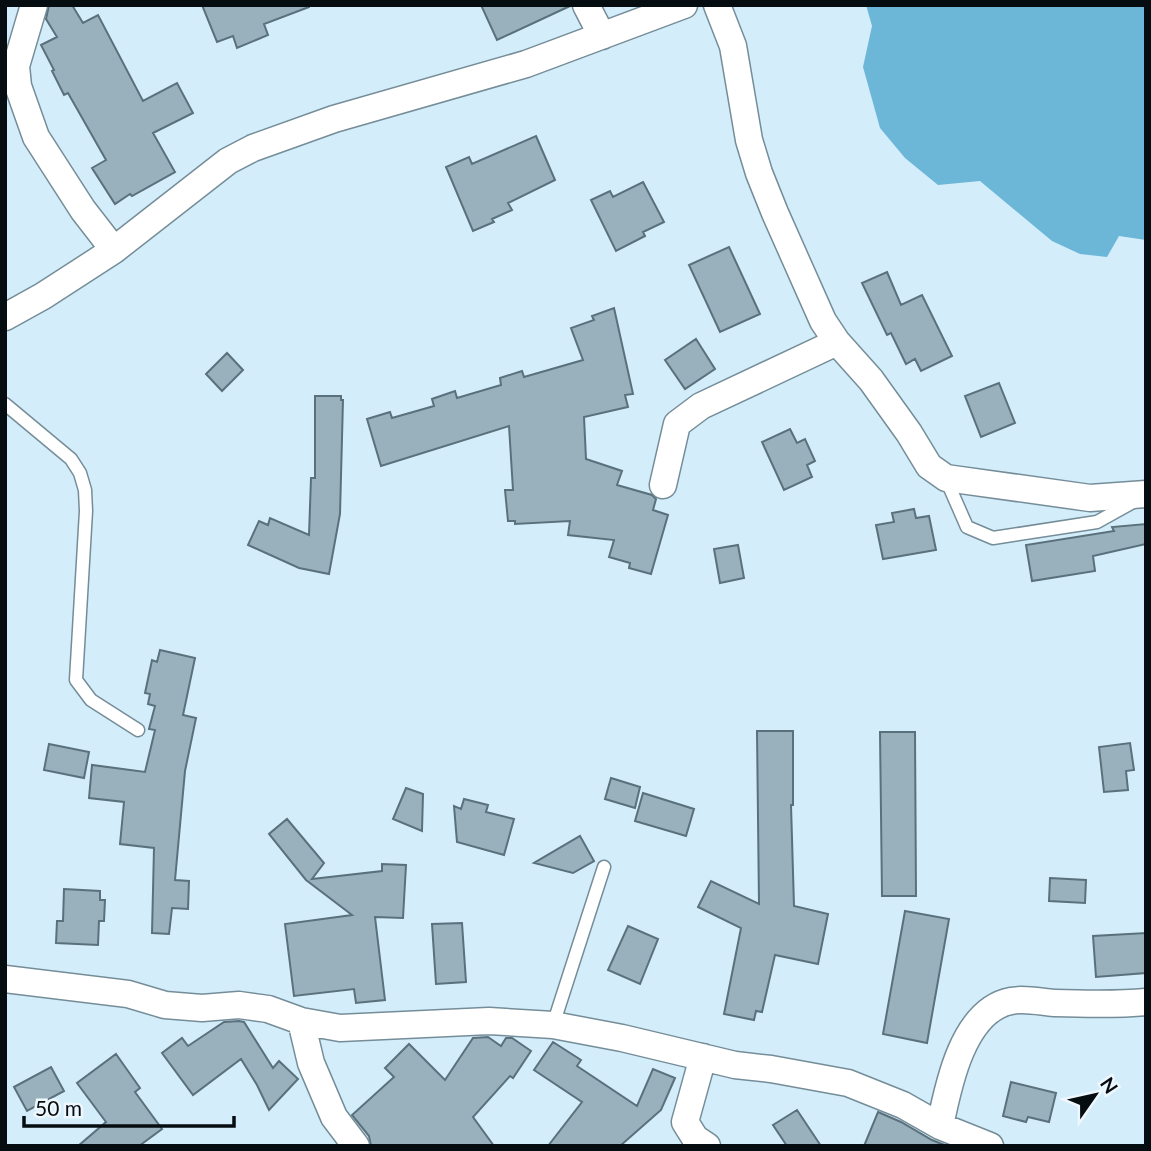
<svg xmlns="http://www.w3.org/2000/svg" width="1151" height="1151" font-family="Lato,sans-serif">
  <rect width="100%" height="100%" fill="#d3edfa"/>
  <path fill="#6cb6d8" d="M 866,5 L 1146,5 L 1146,240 L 1119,236 L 1107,257 L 1080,254 L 1052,241 L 980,181 L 938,185 L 905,158 L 880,128 L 863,67 L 872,26 Z"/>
  <path fill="#98b1bd" stroke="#5a717c" stroke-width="2" d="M 49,5 L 72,5 L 83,23 L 98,15 L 143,101 L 177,83 L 193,113 L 153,133 L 175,172 L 132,196 L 130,194 L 115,204 L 92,168 L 106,160 L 68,93 L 64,95 L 52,71 L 54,70 L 41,45 L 57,37 L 46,19 Z
    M 202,5 L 309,5 L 309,7 L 264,24 L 268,35 L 237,48 L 233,36 L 217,42 Z
    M 481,5 L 570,5 L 570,6 L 497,40 Z
    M 536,136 L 555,180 L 508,203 L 512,210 L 492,219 L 494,222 L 473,231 L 446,167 L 469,157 L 472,164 Z
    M 643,182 L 664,222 L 643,232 L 645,236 L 616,251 L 591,200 L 610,191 L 613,197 Z
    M 729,247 L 760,314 L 720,332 L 689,265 Z
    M 887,272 L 901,305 L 922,295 L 952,356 L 921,371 L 915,359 L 906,364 L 891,333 L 887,335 L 862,283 Z
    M 614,308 L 633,394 L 625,395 L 628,407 L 584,417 L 586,459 L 622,471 L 617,485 L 652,495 L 656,499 L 653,510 L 668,515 L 651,574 L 629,568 L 630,563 L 609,557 L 614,540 L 568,535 L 570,521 L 515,524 L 515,521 L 508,521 L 505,490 L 513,490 L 509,426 L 381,466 L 367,419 L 390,412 L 392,418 L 434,406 L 432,399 L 455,391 L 457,398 L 501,385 L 500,378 L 522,371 L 524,377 L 583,360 L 571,328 L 594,320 L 592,316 Z
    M 696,339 L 715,369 L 685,389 L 665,360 Z
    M 227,353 L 243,370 L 222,391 L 206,374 Z
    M 999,383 L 1015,423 L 981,437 L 965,396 Z
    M 315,396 L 341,396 L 341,400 L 343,400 L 340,514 L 329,574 L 299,568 L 248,545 L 259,521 L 268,525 L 270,518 L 309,535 L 311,478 L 315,478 Z
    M 790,429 L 797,443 L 805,439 L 815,461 L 807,465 L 812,477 L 784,490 L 762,442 Z
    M 914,509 L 916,518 L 929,516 L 936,550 L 883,559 L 876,525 L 894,522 L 892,513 Z
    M 1146,524 L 1146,544 L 1093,556 L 1095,571 L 1032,581 L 1026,545 L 1114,531 L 1112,527 Z
    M 738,545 L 744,578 L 720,583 L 714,549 Z
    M 160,650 L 195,658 L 183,715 L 196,718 L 185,771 L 175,880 L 189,881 L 188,909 L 172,908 L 169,934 L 152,933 L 154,848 L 120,844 L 124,802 L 89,798 L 92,765 L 145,772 L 155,730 L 149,729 L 155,706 L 148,704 L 150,694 L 145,693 L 152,660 L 157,662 Z
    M 757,731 L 793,731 L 793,805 L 791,805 L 794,906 L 828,914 L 818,964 L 775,955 L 762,1012 L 756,1011 L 754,1020 L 724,1014 L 741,928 L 698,907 L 711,881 L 759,904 Z
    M 880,732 L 915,732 L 916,896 L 882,896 Z
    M 1130,743 L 1134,770 L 1126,771 L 1128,790 L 1104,792 L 1099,747 Z
    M 49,744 L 89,752 L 84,778 L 44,770 Z
    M 611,778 L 640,787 L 635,808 L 605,799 Z
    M 406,788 L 423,794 L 422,831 L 393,819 Z
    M 643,793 L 694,809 L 686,836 L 635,821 Z
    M 464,799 L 488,805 L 486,812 L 514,819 L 504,855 L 457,842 L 454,806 L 461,809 Z
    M 287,819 L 324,863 L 312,879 L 382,871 L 382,864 L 406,865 L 403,918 L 375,917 L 385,1000 L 356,1003 L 354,989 L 294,996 L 285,924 L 352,915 L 306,880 L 269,834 Z
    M 580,836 L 594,861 L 573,873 L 534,863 Z
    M 1050,878 L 1086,880 L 1085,903 L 1049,901 Z
    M 64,889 L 100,891 L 100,900 L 105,900 L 104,921 L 99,921 L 98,945 L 56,943 L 57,921 L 63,921 Z
    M 905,911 L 949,919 L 927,1043 L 883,1034 Z
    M 462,923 L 466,982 L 436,984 L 432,924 Z
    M 628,926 L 658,939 L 640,984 L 608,970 Z
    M 1146,933 L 1146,973 L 1096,977 L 1093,936 Z
    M 239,1021 L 244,1022 L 273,1068 L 279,1061 L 298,1079 L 269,1110 L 257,1085 L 241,1059 L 193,1095 L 162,1053 L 182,1038 L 188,1046 L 224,1022 Z
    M 488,1037 L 501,1046 L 506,1038 L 512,1038 L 531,1051 L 513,1078 L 510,1076 L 473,1117 L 494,1146 L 371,1146 L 369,1136 L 352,1115 L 394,1077 L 385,1068 L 409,1044 L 445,1080 L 473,1038 Z
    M 553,1042 L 581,1060 L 577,1066 L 637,1106 L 653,1069 L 675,1078 L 661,1110 L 620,1146 L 548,1146 L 582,1102 L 534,1070 Z
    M 116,1054 L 140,1088 L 135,1092 L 162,1129 L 139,1146 L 78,1146 L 106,1122 L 77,1083 Z
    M 51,1067 L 64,1091 L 27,1111 L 14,1087 Z
    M 1011,1082 L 1056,1093 L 1049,1122 L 1028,1117 L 1026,1122 L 1003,1116 Z
    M 797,1110 L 821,1146 L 787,1146 L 773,1125 Z
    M 878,1112 L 901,1122 L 932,1140 L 947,1146 L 864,1146 Z"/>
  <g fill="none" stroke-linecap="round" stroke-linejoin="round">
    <defs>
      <path id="service" d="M 5,404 L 71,459 L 80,473 L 85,490 L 86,511 L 76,680 L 91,700 L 138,730
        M 946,479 L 967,527 L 993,538 L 1097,522 L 1133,502
        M 553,1025 L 604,867"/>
      <path id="minor" d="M 34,5 L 16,66 L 18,86 L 36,137 L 83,210 L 114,250
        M 586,5 L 602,36
        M 717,5 L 733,46 L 749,140 L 759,173 L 775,213 L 823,321 L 837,342 L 871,380 L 909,433 L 929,466 L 946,478 L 1090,498 L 1146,494
        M 5,317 L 43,296 L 114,250 L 228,161 L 253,148 L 334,119 L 526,64 L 684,5
        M 663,485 L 677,424 L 701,406 L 837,342
        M 5,979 L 128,994 L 165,1005 L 202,1008 L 239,1005 L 268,1009 L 301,1021 L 340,1028 L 489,1021 L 553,1025 L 622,1038 L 735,1065 L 771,1069 L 848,1083 L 903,1105 L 940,1126 L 990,1146
        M 301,1021 L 311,1063 L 334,1117 L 356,1146
        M 703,1057 L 685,1122 L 695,1138 L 707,1146
        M 940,1126 C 948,1086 963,1010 1011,1001 C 1024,998 1041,1002 1054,1003 C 1085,1004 1115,1005 1146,1002"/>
    </defs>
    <use href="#service" stroke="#758d98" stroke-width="15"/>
    <use href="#minor" stroke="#758d98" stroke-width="29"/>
    <use href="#service" stroke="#fff" stroke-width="12"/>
    <use href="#minor" stroke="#fff" stroke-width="26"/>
  </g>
  <rect width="1151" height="1151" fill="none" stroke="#050d11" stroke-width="14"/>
  <g transform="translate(1095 1095) rotate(56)" stroke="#edf7fd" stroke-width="5" paint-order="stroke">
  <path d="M0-5L12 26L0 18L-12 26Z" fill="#050d11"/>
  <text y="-10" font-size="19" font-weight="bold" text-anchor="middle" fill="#050d11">N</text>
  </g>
  <path d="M24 1116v10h210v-10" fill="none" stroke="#050d11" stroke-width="3.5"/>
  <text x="35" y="1116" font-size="21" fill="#050d11" stroke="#edf7fd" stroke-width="5" paint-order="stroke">50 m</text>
</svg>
